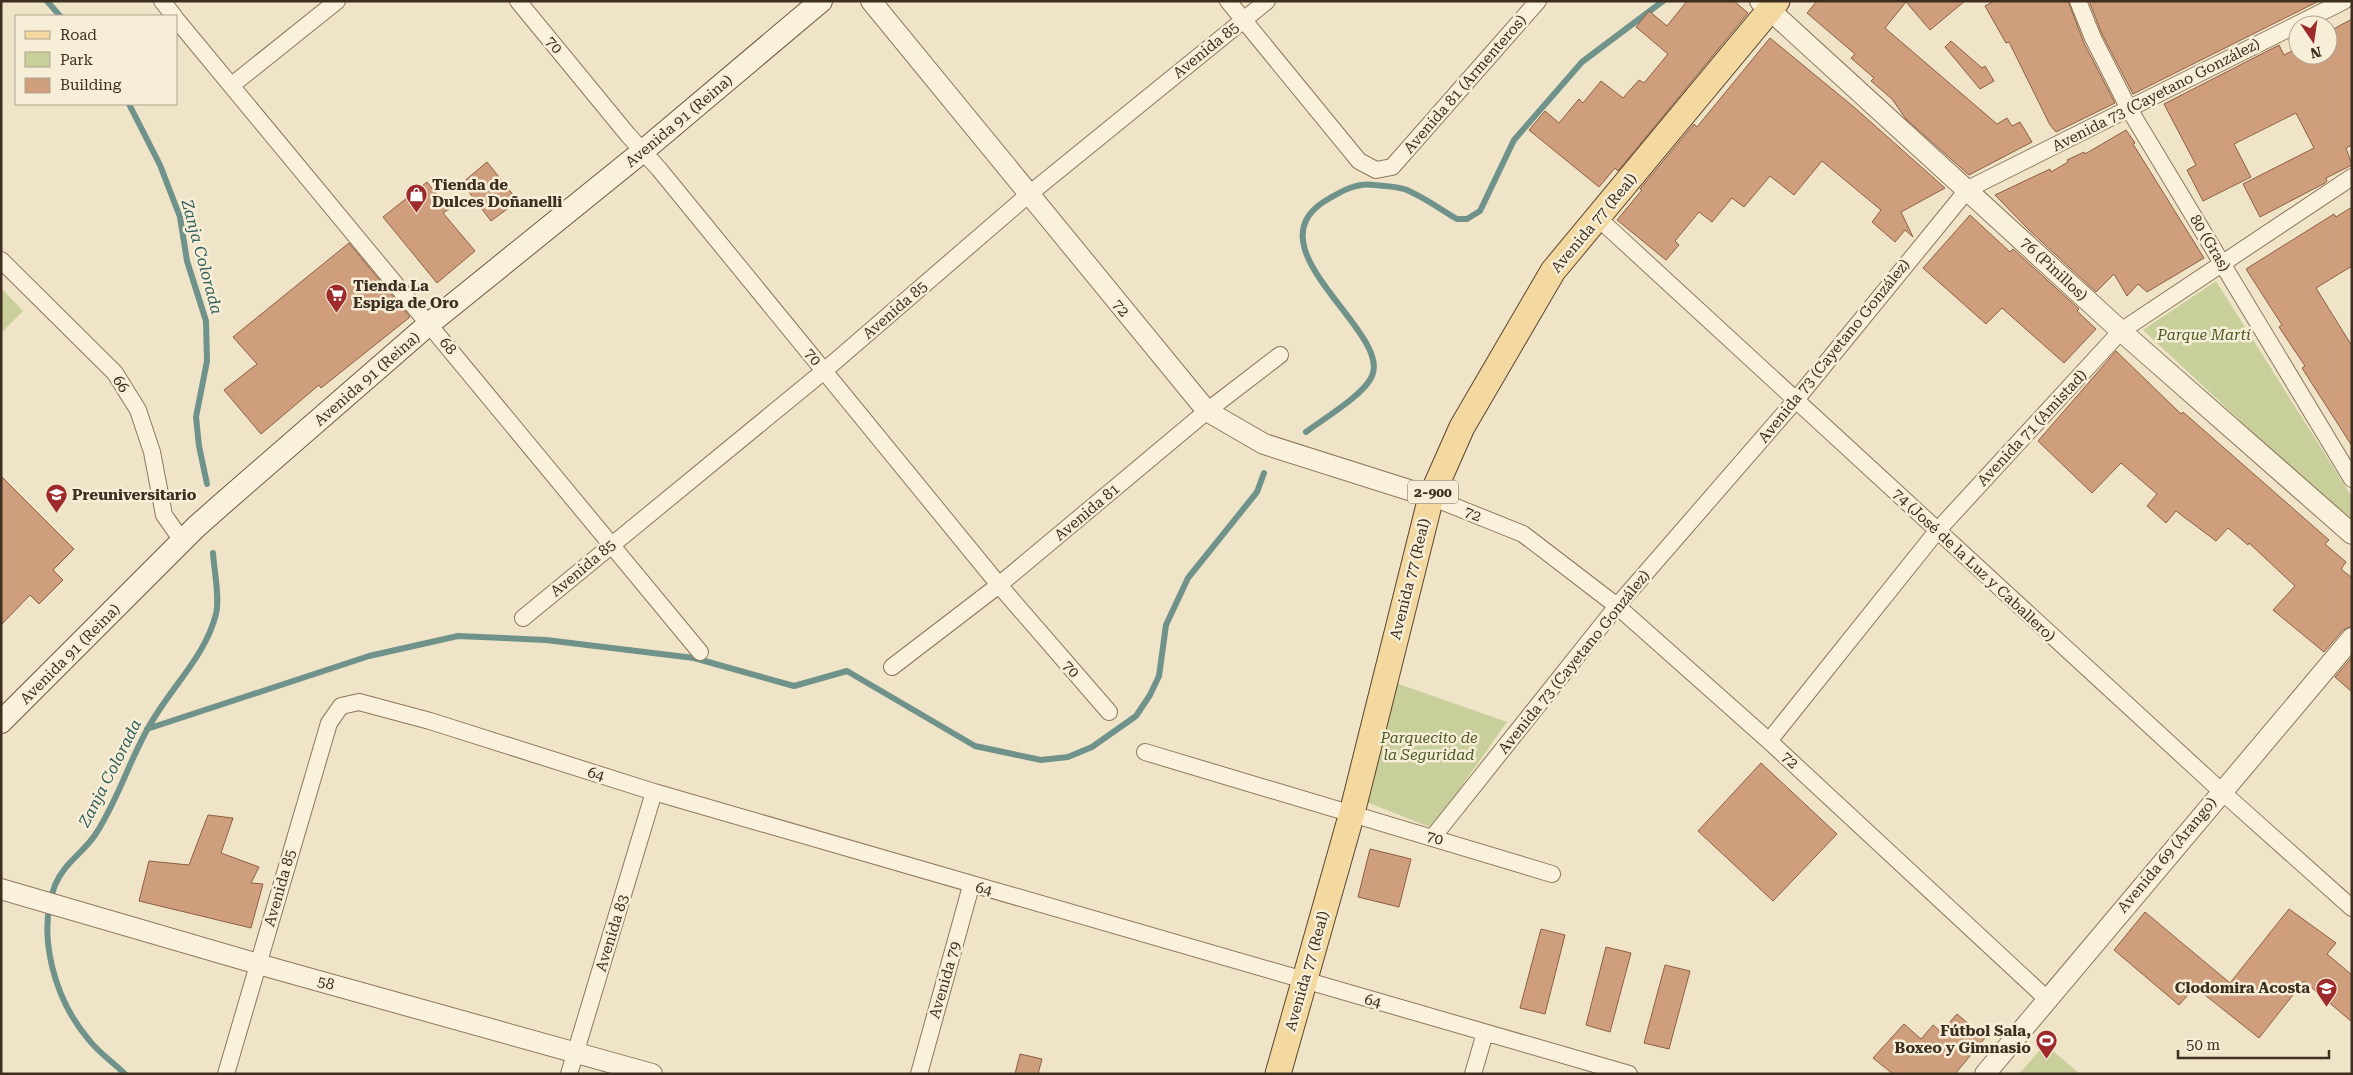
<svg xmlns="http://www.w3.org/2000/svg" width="2353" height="1075" font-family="'Roboto Serif',serif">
  <rect width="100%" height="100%" fill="#f0e4c8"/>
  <path fill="#c9cf9b" d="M 2216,281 L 2352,497 L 2352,525 L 2143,330 Z
    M 1,288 L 23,311 L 1,333 Z
    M 1396,683 L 1507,722 L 1432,828 L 1364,801 Z
    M 2045,1044 L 2080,1074 L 2019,1074 Z"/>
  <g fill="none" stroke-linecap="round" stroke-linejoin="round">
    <path stroke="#6f938a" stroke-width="6" d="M 47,1 L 60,16
      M 129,104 L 160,165 L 180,217 L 187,261 L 206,321 L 207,361 L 196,417 L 199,446 L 207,484
      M 1306,432 C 1323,419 1364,395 1372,376 C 1392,332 1249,248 1325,201 C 1340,192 1356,182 1374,185 C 1384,186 1395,186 1404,189 C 1423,196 1441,210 1457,219 L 1467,219 L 1480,211 L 1514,140 L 1582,62 L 1663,1
      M 147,729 L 369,656 L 458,636 L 546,640 L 694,658 L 794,686 L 847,671 L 975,746 L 1041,760 L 1068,757 L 1092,747 L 1136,716 L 1150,695 L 1159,676 L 1166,625 L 1188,578 L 1257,492 L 1264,473
      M 125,1074 C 114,1063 99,1053 89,1040 C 55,1000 36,936 55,885 C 64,863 83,853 95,835 C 117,802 128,764 147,730 C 168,690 205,658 216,614 C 220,598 214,570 213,553"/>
  </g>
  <path fill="#cf9f7d" stroke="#8d5f41" d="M 1687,1 L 1734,1 L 1748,13 L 1618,171 L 1615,168 L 1599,187 L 1529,130 L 1545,111 L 1559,123 L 1579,99 L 1583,103 L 1601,81 L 1623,98 L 1639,80 L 1644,83 L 1668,54 L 1636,27 L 1649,11 L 1667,26 Z
    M 1817,1 L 1965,1 L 1930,30 L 1906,2 L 1885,28 L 1997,124 L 2007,118 L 2012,126 L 2020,122 L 2032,142 L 1969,175 L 1906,119 L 1892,99 L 1871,81 L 1874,78 L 1851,58 L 1855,54 L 1807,13 Z
    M 1994,1 L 2068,1 L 2084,43 L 2115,103 L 2056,132 L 2050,125 L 2009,42 L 2006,43 L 1985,6 Z
    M 2089,1 L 2319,1 L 2133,94 L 2102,34 Z
    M 2352,19 L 2352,145 L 2346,148 L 2352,165 L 2326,178 L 2327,181 L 2325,183 L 2260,217 L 2243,184 L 2314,148 L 2296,113 L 2234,144 L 2251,177 L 2203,201 L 2187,170 L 2196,165 L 2164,104 L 2279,45 L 2284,55 L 2298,48 L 2298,55 L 2328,55 L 2328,32 Z
    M 1770,38 L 1855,108 L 1945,188 L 1901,212 L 1913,237 L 1905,230 L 1895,242 L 1872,222 L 1881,210 L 1822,161 L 1794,195 L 1770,176 L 1744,207 L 1732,198 L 1712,222 L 1699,212 L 1675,241 L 1679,245 L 1666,260 L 1617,220 L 1642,190 L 1640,189 L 1694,124 L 1697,127 Z
    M 1951,41 L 1982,68 L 1985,66 L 1994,81 L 1980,89 L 1945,47 Z
    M 2126,130 L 2135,143 L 2133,144 L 2204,258 L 2147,292 L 2138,284 L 2127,296 L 2114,274 L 2096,292 L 2029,230 L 1995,195 L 2050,169 L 2051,172 L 2068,162 L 2067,160 L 2084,152 L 2085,154 Z
    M 487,162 L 518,201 L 491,221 L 462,183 Z
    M 427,182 L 449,209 L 443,213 L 475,251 L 437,283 L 383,217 Z
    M 2352,207 L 2352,266 L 2316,288 L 2352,346 L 2352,446 L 2302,368 L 2305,366 L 2279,327 L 2282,325 L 2246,269 L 2334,214 L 2336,217 Z
    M 1970,215 L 2010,252 L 2013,249 L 2079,309 L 2077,311 L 2096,329 L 2064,363 L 2002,308 L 1986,324 L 1923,268 Z
    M 349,243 L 410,317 L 321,388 L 319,385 L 261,434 L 224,390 L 257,364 L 233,337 Z
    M 2116,351 L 2181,414 L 2183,412 L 2329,540 L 2325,544 L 2346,562 L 2341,569 L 2352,578 L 2352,626 L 2343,630 L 2324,652 L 2273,610 L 2295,586 L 2249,543 L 2248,545 L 2228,528 L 2216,541 L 2176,511 L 2166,523 L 2147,506 L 2157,494 L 2121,463 L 2092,493 L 2038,441 Z
    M 1,476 L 74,549 L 53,570 L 63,580 L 39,604 L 30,595 L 1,625 Z
    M 2352,657 L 2352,692 L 2335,677 Z
    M 1761,763 L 1837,834 L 1773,901 L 1698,831 Z
    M 208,815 L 233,818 L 221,853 L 259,867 L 251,883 L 263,884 L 251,928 L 139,901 L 149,861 L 189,865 Z
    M 1370,849 L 1411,859 L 1399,907 L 1358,897 Z
    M 2289,909 L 2336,943 L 2327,954 L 2352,975 L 2352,1022 L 2304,981 L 2259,1038 L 2195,987 L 2179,1005 L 2114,950 L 2145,912 L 2230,983 Z
    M 1541,929 L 1565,935 L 1545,1014 L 1520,1008 Z
    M 1606,947 L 1631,953 L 1610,1032 L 1586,1025 Z
    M 1665,965 L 1690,971 L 1669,1049 L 1644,1043 Z
    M 1957,1014 L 1985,1038 L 1955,1074 L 1893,1074 L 1873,1058 L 1904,1024 L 1921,1039 L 1933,1025 L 1941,1032 Z
    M 1020,1054 L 1042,1059 L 1038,1074 L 1015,1074 Z"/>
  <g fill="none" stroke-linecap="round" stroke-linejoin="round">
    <defs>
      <path id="minor" d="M 162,1 L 174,16
        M 518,1 L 628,135 L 659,169 L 999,585 L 1109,712
        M 1228,1 L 1359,161 L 1376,170 L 1392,167 L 1538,1
        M 2078,1 L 2093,38 L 2129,109 L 2352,479
        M 176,19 L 700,652
        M 232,85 L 337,1
        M 1598,218 L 2221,791 L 2352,908
        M 1,260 L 115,373 L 138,410 L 152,452 L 164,515 L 183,542
        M 1431,497 L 1523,534 L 1617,606 L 1769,741 L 2047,999
        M 523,618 L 824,371 L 1028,195 L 1267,1
        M 892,667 L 999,585 L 1207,411 L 1280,355
        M 1769,741 L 1937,531 L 2121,331 L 2352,177
        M 1145,752 L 1552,874
        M 1433,837 L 1617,606 L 1795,401 L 1968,189 L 2344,1
        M 226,1074 L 329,723 L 341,706 L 359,702 L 430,721 L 654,792 L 1629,1074
        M 569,1074 L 654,792
        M 919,1074 L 971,886
        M 1473,1074 L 1485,1033"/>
      <path id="tertiary" d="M 871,1 L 1207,411 L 1264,444 L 1431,497
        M 1760,1 L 2121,331 L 2352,534
        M 1,889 L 258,964 L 652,1074
        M 1985,1074 L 2352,638"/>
      <path id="secondary" d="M 1,722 L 196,527 L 222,504 L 429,324 L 643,151 L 821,1"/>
      <path id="primary" d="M 1278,1074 L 1352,813 L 1431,497 L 1462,427 L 1553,271 L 1777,1"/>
    </defs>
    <use href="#minor" stroke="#8d765c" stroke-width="18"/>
    <use href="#tertiary" stroke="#8d765c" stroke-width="22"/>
    <use href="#secondary" stroke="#6f573f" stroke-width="24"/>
    <use href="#primary" stroke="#5b4430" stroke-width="27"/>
    <use href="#minor" stroke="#faf1dc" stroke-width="16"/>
    <use href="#tertiary" stroke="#faf1dc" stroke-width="20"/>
    <use href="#secondary" stroke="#faf1dc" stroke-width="22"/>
    <use href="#primary" stroke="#f3d9a0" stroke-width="25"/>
  </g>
  <defs>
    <symbol id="shop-pin" viewBox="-11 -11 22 30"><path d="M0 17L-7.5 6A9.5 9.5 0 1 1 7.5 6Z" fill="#9e2a2b" stroke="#f7eed8"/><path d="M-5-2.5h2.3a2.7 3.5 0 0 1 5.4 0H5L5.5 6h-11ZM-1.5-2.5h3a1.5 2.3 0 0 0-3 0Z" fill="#fff"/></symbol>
    <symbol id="supermarket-pin" viewBox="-11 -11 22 30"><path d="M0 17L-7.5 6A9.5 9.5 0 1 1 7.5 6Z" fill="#9e2a2b" stroke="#f7eed8"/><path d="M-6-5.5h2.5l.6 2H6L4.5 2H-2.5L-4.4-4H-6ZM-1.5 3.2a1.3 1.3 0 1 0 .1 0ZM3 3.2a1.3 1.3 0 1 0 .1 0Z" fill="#fff"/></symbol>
    <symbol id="school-pin" viewBox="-11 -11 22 30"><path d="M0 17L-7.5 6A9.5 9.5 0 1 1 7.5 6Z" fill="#9e2a2b" stroke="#f7eed8"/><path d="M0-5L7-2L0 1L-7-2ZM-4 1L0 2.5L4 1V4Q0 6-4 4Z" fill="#fff"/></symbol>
    <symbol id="stadium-pin" viewBox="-11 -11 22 30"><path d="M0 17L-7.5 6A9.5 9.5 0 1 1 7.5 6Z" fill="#9e2a2b" stroke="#f7eed8"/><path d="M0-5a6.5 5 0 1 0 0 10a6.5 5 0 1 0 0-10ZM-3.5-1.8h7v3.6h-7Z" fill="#fff"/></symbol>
  </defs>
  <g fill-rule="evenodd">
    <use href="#shop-pin" x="404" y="182" width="25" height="34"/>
    <use href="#supermarket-pin" x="324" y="282" width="25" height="34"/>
    <use href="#school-pin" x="44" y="482" width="25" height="34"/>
    <use href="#school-pin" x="2314" y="976" width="25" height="34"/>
    <use href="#stadium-pin" x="2034" y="1028" width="25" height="34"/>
  </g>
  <g text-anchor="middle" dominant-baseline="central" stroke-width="5" stroke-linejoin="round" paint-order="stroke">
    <rect fill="#f7eed8" stroke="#756857" stroke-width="1" x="1408" y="480.5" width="50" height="23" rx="4"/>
    <g font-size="14" font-weight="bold" fill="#3d2e20">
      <text x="1433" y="492">2-900</text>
    </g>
    <g font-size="15" fill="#3d2e20" stroke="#f7eed8">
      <text transform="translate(554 45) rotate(50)">70</text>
      <text transform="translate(1206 50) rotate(-39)">Avenida 85</text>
      <text transform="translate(1465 84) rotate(-49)">Avenida 81 (Armenteros)</text>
      <text transform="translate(2156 95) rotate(-27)">Avenida 73 (Cayetano González)</text>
      <text transform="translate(679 121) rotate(-40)">Avenida 91 (Reina)</text>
      <text transform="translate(1594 223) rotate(-50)">Avenida 77 (Real)</text>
      <text transform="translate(2210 243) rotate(59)">80 (Gras)</text>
      <text transform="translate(2054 269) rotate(43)">76 (Pinillos)</text>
      <text transform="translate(1121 308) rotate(51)">72</text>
      <text transform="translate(895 310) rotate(-41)">Avenida 85</text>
      <text transform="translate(448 346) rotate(50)">68</text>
      <text transform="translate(1834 351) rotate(-51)">Avenida 73 (Cayetano González)</text>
      <text transform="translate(813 357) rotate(51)">70</text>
      <text transform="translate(367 379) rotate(-41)">Avenida 91 (Reina)</text>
      <text transform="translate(121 384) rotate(57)">66</text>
      <text transform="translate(2032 428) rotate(-47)">Avenida 71 (Amistad)</text>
      <text transform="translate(1087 512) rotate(-40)">Avenida 81</text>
      <text transform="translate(1473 514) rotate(22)">72</text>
      <text transform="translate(1974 565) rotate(43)">74 (José de la Luz y Caballero)</text>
      <text transform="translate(583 568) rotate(-40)">Avenida 85</text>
      <text transform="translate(1410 579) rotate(-76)">Avenida 77 (Real)</text>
      <text transform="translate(70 654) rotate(-45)">Avenida 91 (Reina)</text>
      <text transform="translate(1574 662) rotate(-51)">Avenida 73 (Cayetano González)</text>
      <text transform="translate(1071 669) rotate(49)">70</text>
      <text transform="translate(1790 760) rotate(43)">72</text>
      <text transform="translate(596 774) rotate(18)">64</text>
      <text transform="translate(1435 838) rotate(17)">70</text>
      <text transform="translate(2167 855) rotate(-50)">Avenida 69 (Arango)</text>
      <text transform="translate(280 888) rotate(-74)">Avenida 85</text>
      <text transform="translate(984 889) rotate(16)">64</text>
      <text transform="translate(612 933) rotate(-73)">Avenida 83</text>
      <text transform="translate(1307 971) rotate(-74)">Avenida 77 (Real)</text>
      <text transform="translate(945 980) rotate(-74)">Avenida 79</text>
      <text transform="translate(326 983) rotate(15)">58</text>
      <text transform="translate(1373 1001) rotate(16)">64</text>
    </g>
    <g font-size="15" font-weight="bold" fill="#3d2e20" stroke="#f7eed8" text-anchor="start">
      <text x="432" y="185">Tienda de<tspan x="432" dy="17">Dulces Doñanelli</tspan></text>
      <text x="353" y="286">Tienda La<tspan x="353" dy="17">Espiga de Oro</tspan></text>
      <text x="72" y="495">Preuniversitario</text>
      <text x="2310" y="988" text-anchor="end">Clodomira Acosta</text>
      <text x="2031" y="1031" text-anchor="end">Fútbol Sala,<tspan x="2031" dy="17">Boxeo y Gimnasio</tspan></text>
    </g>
    <g font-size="15" font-style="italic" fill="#4d5a26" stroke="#f7eed8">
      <text x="2204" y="335">Parque Martí</text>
      <text x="1429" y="738">Parquecito de<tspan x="1429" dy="17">la Seguridad</tspan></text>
    </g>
    <g font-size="16" font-style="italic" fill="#2f5d5a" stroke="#f7eed8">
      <text transform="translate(202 257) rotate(75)">Zanja Colorada</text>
      <text transform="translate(110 773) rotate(-63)">Zanja Colorada</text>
    </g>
  </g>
  <rect width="2353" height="1075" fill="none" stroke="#3d2e20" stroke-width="5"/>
  <rect x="15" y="15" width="162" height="90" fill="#f7eed8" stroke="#ada18e"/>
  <rect x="25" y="31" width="25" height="8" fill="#f3d9a0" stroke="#ada18e"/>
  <text x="60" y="40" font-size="15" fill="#3d2e20">Road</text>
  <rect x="25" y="52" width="25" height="15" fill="#c9cf9b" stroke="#ada18e"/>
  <text x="60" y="65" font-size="15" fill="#3d2e20">Park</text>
  <rect x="25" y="78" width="25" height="15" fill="#cf9f7d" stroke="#ada18e"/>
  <text x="60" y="90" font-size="15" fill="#3d2e20">Building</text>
  <g transform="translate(2313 40) rotate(167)"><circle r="24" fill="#f7eed8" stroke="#ada18e"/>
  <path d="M0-4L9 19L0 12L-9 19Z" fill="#9e2a2b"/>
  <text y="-8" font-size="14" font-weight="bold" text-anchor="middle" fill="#3d2e20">N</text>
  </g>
  <path d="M2178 1050v8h151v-8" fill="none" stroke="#3d2e20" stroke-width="2.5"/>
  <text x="2186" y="1050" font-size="15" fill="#3d2e20" stroke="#f7eed8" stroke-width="4" paint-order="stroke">50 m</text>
</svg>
